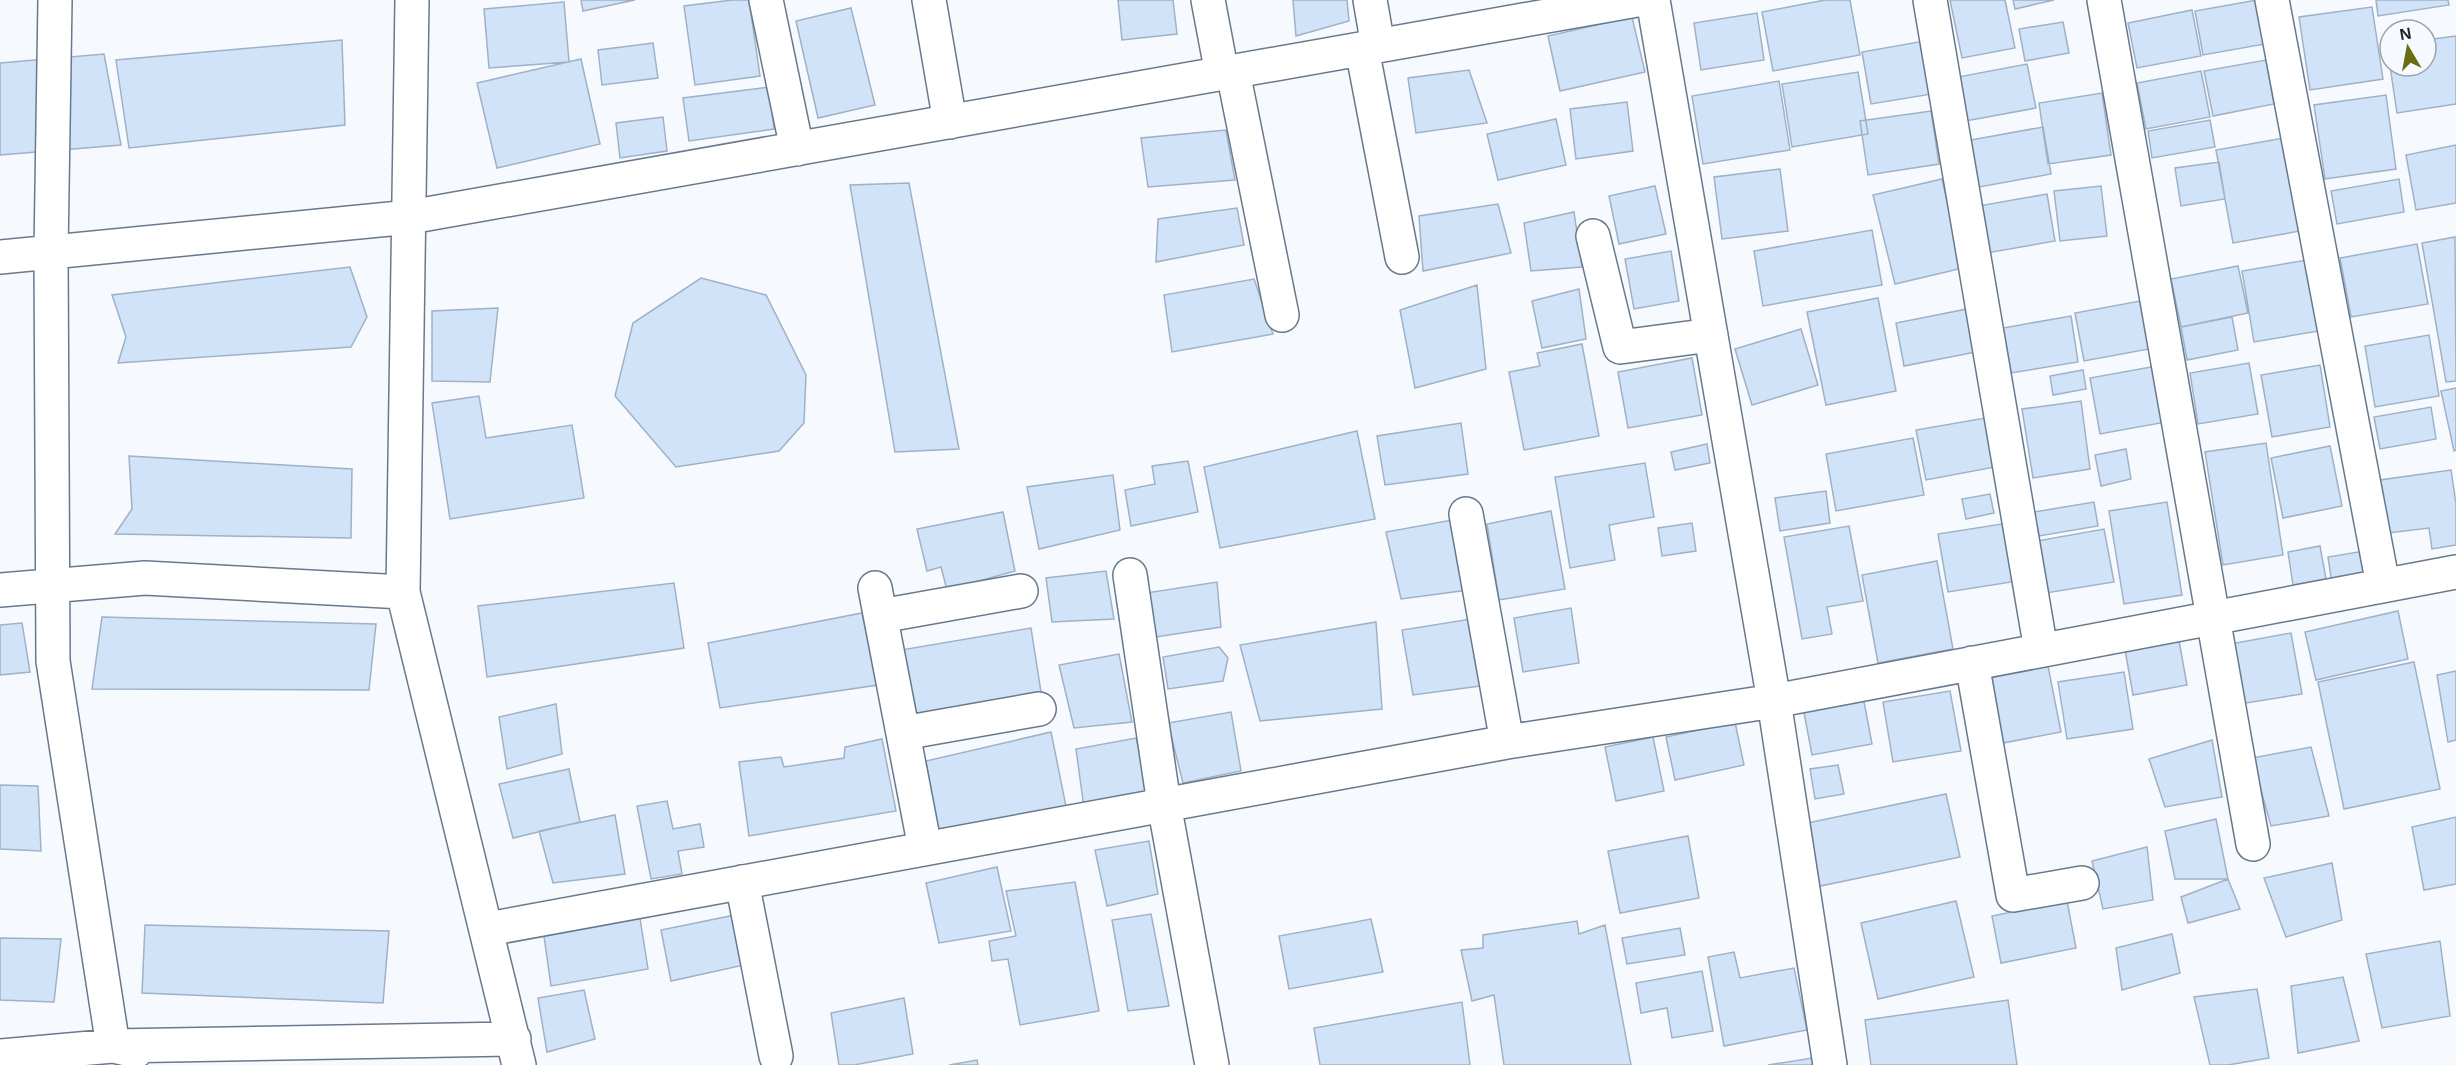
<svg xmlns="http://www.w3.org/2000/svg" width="2456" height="1065" font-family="Helvetica,sans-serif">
  <rect width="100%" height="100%" fill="#f6fafe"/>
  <path fill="#d1e3f9" stroke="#a0b1c6" stroke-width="1.5" d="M 581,0 L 635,0 L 583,11 Z
    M 732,0 L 749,0 L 760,76 L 695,85 L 684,6 Z
    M 1118,0 L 1173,0 L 1177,34 L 1122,40 Z
    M 1293,0 L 1347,0 L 1349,21 L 1296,36 Z
    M 1825,0 L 1850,0 L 1860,55 L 1773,71 L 1762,12 Z
    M 1950,0 L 2005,0 L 2015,48 L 1962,58 Z
    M 2013,0 L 2054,0 L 2015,9 Z
    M 2257,0 L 2265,44 L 2203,55 L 2195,11 Z
    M 2376,0 L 2448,0 L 2449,5 L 2378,16 Z
    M 564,2 L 569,62 L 489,68 L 484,9 Z
    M 2372,7 L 2383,79 L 2310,90 L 2299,17 Z
    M 851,8 L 875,105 L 818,118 L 796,21 Z
    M 2192,10 L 2201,56 L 2137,68 L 2128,23 Z
    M 1757,13 L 1764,60 L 1701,70 L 1694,23 Z
    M 1632,17 L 1645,72 L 1560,91 L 1548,36 Z
    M 2063,22 L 2069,53 L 2025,61 L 2019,29 Z
    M 2456,36 L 2456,104 L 2397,113 L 2390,66 L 2426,66 L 2426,40 Z
    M 342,40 L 345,125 L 129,148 L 116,60 Z
    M 1924,41 L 1932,94 L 1871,104 L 1862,52 Z
    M 653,43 L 658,78 L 602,85 L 598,50 Z
    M 104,54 L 121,145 L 0,155 L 0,63 Z
    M 581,59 L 600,144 L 497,168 L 477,83 Z
    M 2266,60 L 2274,104 L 2213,116 L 2204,71 Z
    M 2027,64 L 2036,108 L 1966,121 L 1958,77 Z
    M 1469,70 L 1487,123 L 1416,133 L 1408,78 Z
    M 2201,71 L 2210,117 L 2146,129 L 2137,83 Z
    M 1858,72 L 1868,134 L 1792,147 L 1782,84 Z
    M 1779,81 L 1790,150 L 1703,164 L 1692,96 Z
    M 769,87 L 774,129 L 689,141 L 683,98 Z
    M 2102,93 L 2111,155 L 2048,164 L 2039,103 Z
    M 2386,95 L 2396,169 L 2325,179 L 2314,105 Z
    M 1627,102 L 1633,151 L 1576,159 L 1570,109 Z
    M 1931,111 L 1939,164 L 1868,175 L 1860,121 Z
    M 663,117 L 667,151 L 620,158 L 616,123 Z
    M 1556,119 L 1566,165 L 1498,180 L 1487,134 Z
    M 2210,120 L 2215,147 L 2152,158 L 2148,131 Z
    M 2043,127 L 2051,174 L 1974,188 L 1965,141 Z
    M 1226,130 L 1235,180 L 1148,187 L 1141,138 Z
    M 2289,137 L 2306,230 L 2233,243 L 2216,150 Z
    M 2456,145 L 2456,203 L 2416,210 L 2406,155 Z
    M 2219,162 L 2225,199 L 2181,206 L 2175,168 Z
    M 1780,169 L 1788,231 L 1722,239 L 1714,177 Z
    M 1942,179 L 1963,268 L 1895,284 L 1873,195 Z
    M 2399,179 L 2404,212 L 2337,224 L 2331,191 Z
    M 909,183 L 959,449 L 895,452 L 850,185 Z
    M 1655,186 L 1666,234 L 1619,244 L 1609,196 Z
    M 2101,186 L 2107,236 L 2060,241 L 2054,191 Z
    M 2047,194 L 2055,241 L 1981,254 L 1973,207 Z
    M 1498,204 L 1511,253 L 1423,271 L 1419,216 Z
    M 1237,208 L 1244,245 L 1156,262 L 1158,219 Z
    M 1574,212 L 1582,267 L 1531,271 L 1524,223 Z
    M 1872,230 L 1882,285 L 1763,306 L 1754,251 Z
    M 2455,237 L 2456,381 L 2446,382 L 2422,243 Z
    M 2417,244 L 2428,304 L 2351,317 L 2340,258 Z
    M 1671,251 L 1679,301 L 1634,309 L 1625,259 Z
    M 2307,260 L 2319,331 L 2254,342 L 2242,271 Z
    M 2238,266 L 2248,313 L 2181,327 L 2171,279 Z
    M 350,267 L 367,317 L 351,347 L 118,363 L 126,337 L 112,295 Z
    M 701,278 L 766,295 L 806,375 L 804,423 L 779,451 L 676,467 L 615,396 L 633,323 Z
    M 1254,279 L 1273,334 L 1172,352 L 1164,295 Z
    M 1477,285 L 1486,369 L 1415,388 L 1400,310 Z
    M 1579,289 L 1586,339 L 1542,348 L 1532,301 Z
    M 1878,298 L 1896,391 L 1826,405 L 1807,312 Z
    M 2140,301 L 2149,349 L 2084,361 L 2075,313 Z
    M 498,308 L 490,382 L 432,381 L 432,311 Z
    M 1967,309 L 1976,352 L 1904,366 L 1896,323 Z
    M 2071,316 L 2078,362 L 2011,373 L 2003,328 Z
    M 2232,317 L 2238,350 L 2187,360 L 2181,327 Z
    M 1801,329 L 1818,385 L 1752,405 L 1735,349 Z
    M 2429,335 L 2439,396 L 2375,407 L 2365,346 Z
    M 1582,344 L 1599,436 L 1524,450 L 1509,372 L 1540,366 L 1537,353 Z
    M 1692,358 L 1702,415 L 1628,428 L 1618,372 Z
    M 2249,363 L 2258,414 L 2198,424 L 2190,373 Z
    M 2320,365 L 2330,427 L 2272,437 L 2261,375 Z
    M 2156,366 L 2166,422 L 2100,434 L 2090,378 Z
    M 2083,370 L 2086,389 L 2053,395 L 2050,376 Z
    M 2456,388 L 2456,450 L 2454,451 L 2441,391 Z
    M 479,396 L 486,438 L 572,425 L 584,498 L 450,519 L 432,403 Z
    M 2081,401 L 2090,469 L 2033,478 L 2022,409 Z
    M 2431,407 L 2436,439 L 2380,449 L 2374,417 Z
    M 1985,418 L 1995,467 L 1926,480 L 1916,430 Z
    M 1461,423 L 1468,474 L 1385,485 L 1377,436 Z
    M 1357,431 L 1375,519 L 1220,548 L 1204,467 Z
    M 1913,438 L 1924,495 L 1836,511 L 1826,454 Z
    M 2266,443 L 2283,555 L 2223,565 L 2205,452 Z
    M 1707,444 L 1710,463 L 1675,470 L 1671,452 Z
    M 2330,446 L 2342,506 L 2283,518 L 2271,458 Z
    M 2126,449 L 2131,479 L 2101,486 L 2095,455 Z
    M 129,456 L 352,469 L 351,538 L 115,534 L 132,509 Z
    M 1188,461 L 1198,512 L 1131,526 L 1125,490 L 1155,484 L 1152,466 Z
    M 1645,463 L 1654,517 L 1609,525 L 1615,560 L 1570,568 L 1555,477 Z
    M 2451,470 L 2456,504 L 2456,545 L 2432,549 L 2429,528 L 2388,533 L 2380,480 Z
    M 1113,475 L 1120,530 L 1039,549 L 1027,487 Z
    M 1826,491 L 1830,523 L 1780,531 L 1775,498 Z
    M 1990,494 L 1994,513 L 1966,519 L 1962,499 Z
    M 2094,502 L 2098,526 L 2039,536 L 2034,512 Z
    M 2167,502 L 2182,595 L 2124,604 L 2109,511 Z
    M 1551,511 L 1565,589 L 1499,600 L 1487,524 Z
    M 1003,512 L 1015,571 L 947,590 L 941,567 L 927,571 L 917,529 Z
    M 1452,520 L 1468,590 L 1401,599 L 1386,532 Z
    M 1692,523 L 1696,551 L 1662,556 L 1658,528 Z
    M 2008,523 L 2018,581 L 1948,592 L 1938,534 Z
    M 1849,526 L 1863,601 L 1827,607 L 1832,634 L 1802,639 L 1784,537 Z
    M 2104,529 L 2114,582 L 2046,593 L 2037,541 Z
    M 2320,546 L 2326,579 L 2293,585 L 2288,552 Z
    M 2364,551 L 2368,578 L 2332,584 L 2328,557 Z
    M 1937,561 L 1953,649 L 1878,663 L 1862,575 Z
    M 1106,571 L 1114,619 L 1052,622 L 1046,578 Z
    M 1217,582 L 1221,627 L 1156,637 L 1146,593 Z
    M 674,583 L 684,648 L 487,677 L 478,606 Z
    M 1571,608 L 1579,663 L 1523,672 L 1514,618 Z
    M 2398,611 L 2408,659 L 2316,680 L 2305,632 Z
    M 862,613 L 878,685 L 720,708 L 708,643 Z
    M 102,617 L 376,624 L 369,690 L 92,689 Z
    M 1471,619 L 1480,686 L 1413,695 L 1402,630 Z
    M 1376,622 L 1382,709 L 1260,721 L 1240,645 Z
    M 22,623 L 30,672 L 0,675 L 0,625 Z
    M 1031,628 L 1041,692 L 916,717 L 901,650 Z
    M 2291,633 L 2302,694 L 2240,704 L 2230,644 Z
    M 2178,635 L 2187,685 L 2133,695 L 2124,644 Z
    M 1219,647 L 1228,658 L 1223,681 L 1168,689 L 1163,657 Z
    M 1119,654 L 1132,722 L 1074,728 L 1059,665 Z
    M 2414,662 L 2440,789 L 2344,809 L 2318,682 Z
    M 2048,666 L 2061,732 L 2003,743 L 1991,677 Z
    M 2456,671 L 2456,740 L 2448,742 L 2437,675 Z
    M 2124,672 L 2133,729 L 2067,739 L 2058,682 Z
    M 1862,691 L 1872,744 L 1812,755 L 1802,702 Z
    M 1950,691 L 1961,751 L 1893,762 L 1883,702 Z
    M 556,704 L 562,754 L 507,769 L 499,717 Z
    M 1231,712 L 1241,771 L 1183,783 L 1168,723 Z
    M 1735,722 L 1744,765 L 1675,780 L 1666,737 Z
    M 1051,732 L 1068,816 L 938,833 L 926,761 Z
    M 1653,737 L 1664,791 L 1616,801 L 1605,747 Z
    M 1136,738 L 1151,797 L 1084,808 L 1076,749 Z
    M 882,739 L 896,811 L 749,836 L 739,762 L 781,757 L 784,767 L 844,758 L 845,747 Z
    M 2212,740 L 2222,797 L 2165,807 L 2149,759 Z
    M 2311,747 L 2329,816 L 2271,826 L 2252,758 Z
    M 1838,765 L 1844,794 L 1815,799 L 1810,769 Z
    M 569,769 L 580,822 L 513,838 L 499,784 Z
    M 0,785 L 38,786 L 41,851 L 0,849 Z
    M 1946,794 L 1960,857 L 1806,889 L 1793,826 Z
    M 667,801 L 673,829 L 700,824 L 704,847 L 678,851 L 682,874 L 651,879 L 637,806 Z
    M 615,815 L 625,874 L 553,883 L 539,831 Z
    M 2456,817 L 2456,884 L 2424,890 L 2412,827 Z
    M 2216,819 L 2228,879 L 2175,879 L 2165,831 Z
    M 1688,836 L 1699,898 L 1620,913 L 1608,851 Z
    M 1149,841 L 1158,894 L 1107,906 L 1095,850 Z
    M 2147,847 L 2153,900 L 2103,909 L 2092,861 Z
    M 2332,863 L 2342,920 L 2286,937 L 2264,878 Z
    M 997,867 L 1011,931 L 939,943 L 926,883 Z
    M 2228,879 L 2240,909 L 2188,923 L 2181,897 Z
    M 1075,882 L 1099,1011 L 1020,1025 L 1008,959 L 992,961 L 989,941 L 1016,936 L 1006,891 Z
    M 1956,901 L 1974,977 L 1878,999 L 1861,923 Z
    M 2067,901 L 2076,948 L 2001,963 L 1992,916 Z
    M 639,912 L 648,969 L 551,986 L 543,929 Z
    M 1151,914 L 1169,1006 L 1128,1011 L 1112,920 Z
    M 735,915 L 744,965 L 671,981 L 661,930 Z
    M 1371,919 L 1383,972 L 1289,989 L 1279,936 Z
    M 1577,921 L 1579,934 L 1605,925 L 1631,1065 L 1504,1065 L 1494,995 L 1472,1001 L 1461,950 L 1483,948 L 1483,935 Z
    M 145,925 L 389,931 L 383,1003 L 142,993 Z
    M 1680,928 L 1685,955 L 1627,964 L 1622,938 Z
    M 2172,934 L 2180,973 L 2122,990 L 2116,948 Z
    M 0,938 L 61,939 L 54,1002 L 0,1000 Z
    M 2440,941 L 2450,1016 L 2382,1028 L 2366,954 Z
    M 1734,952 L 1740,978 L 1794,968 L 1807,1030 L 1724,1046 L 1708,957 Z
    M 1702,971 L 1713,1031 L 1672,1038 L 1667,1008 L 1641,1013 L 1636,983 Z
    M 2343,977 L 2359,1041 L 2298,1053 L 2291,986 Z
    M 2257,989 L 2269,1058 L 2228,1065 L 2210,1065 L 2194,997 Z
    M 584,990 L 595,1039 L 547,1052 L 538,998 Z
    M 904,998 L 913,1054 L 854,1065 L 839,1065 L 831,1013 Z
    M 2008,1000 L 2017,1065 L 1871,1065 L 1865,1020 Z
    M 1462,1002 L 1470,1065 L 1320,1065 L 1314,1028 Z
    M 1812,1058 L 1813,1065 L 1768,1065 Z
    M 977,1060 L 978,1065 L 949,1065 Z"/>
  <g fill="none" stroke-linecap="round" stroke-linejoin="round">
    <defs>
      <path id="minor" d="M 55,0 L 51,252 L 53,661 L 113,1046 L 514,1039
        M 412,0 L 403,592 L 519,1065
        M 766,0 L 797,149
        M 929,0 L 950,122
        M 1208,0 L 1222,74
        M 1370,0 L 1378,46
        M 1653,0 L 1774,701 L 1830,1065
        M 1930,0 L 2041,650
        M 2104,0 L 2253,844
        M 2272,0 L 2383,585
        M 1362,49 L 1402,257
        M 1233,72 L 1282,315
        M 1593,236 L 1620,347 L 1711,335
        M 0,257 L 410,217 L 1637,0
        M 1466,514 L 1507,742
        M 1130,575 L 1164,804 L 1212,1065
        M 875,588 L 925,848
        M 0,590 L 145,578 L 403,592
        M 881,616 L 1021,591
        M 1972,663 L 2013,895 L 2082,883
        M 903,733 L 1039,709
        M 742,882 L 776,1056
        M 488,929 L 1507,742 L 1774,701 L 2456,572
        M 0,1056 L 113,1046 L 136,1051"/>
    </defs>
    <use href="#minor" stroke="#69798c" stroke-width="36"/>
    <use href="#minor" stroke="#fff" stroke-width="33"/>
  </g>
  <g transform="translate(2408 48) rotate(350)"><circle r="28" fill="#f6fafe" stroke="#9fa4aa" stroke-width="1.5"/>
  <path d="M0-4.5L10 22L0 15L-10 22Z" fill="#696e13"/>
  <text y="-9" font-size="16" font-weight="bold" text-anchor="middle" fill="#1d232b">N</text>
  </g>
</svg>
